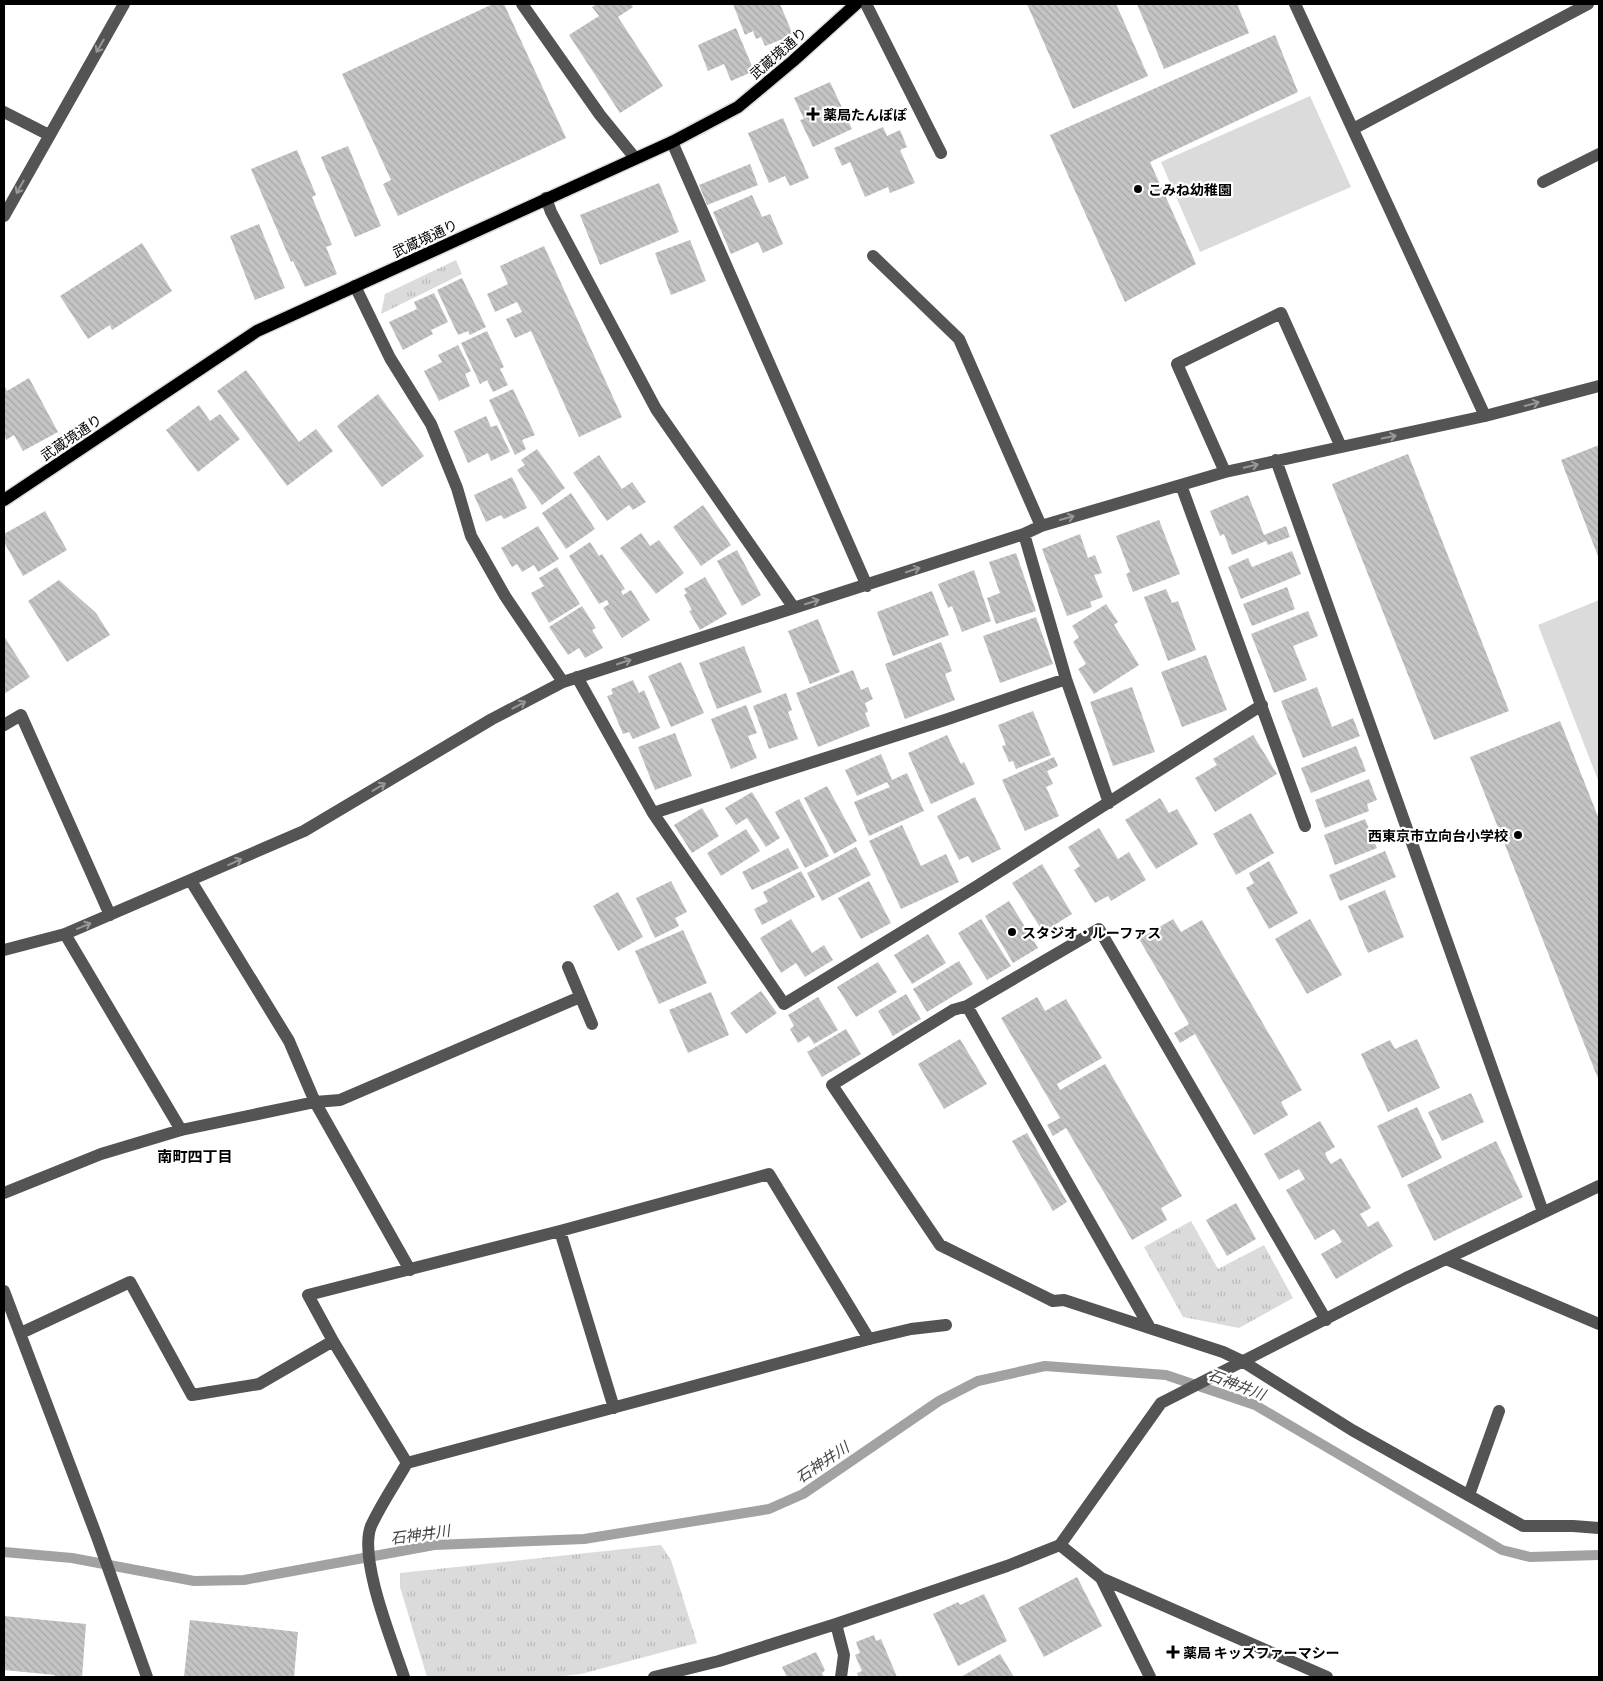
<svg xmlns="http://www.w3.org/2000/svg" width="1603" height="1681" font-family="Barlow,'Noto Sans JP',sans-serif">
  <defs>
    <pattern id="park-tufts" width="24" height="20" patternUnits="userSpaceOnUse" patternTransform="scale(1.25)"><rect width="24" height="20" fill="#dbdbdb"/><path d="M3 7l-1-3M5 7V3M7 7l1-3M15 17l-1-3M17 17v-4M19 17l1-3" fill="none" stroke="#bababa"/></pattern>
    <pattern id="building-back-hatch" width="6" height="6" patternUnits="userSpaceOnUse" patternTransform="scale(1.25)"><rect width="6" height="6" fill="#c4c4c4"/><path d="M-1 5l2 2M0 0l6 6M5-1l2 2" fill="none" stroke="#a7a7a7"/></pattern>
  </defs>
  <rect width="100%" height="100%" fill="#fff"/>
  <path fill="#dbdbdb" d="M 1310,96 L 1351,187 L 1200,252 L 1161,162 Z
    M 1599,600 L 1599,783 L 1538,625 Z"/>
  <path fill="url(#park-tufts)" d="M 456,260 L 462,274 L 381,314 L 385,294 Z
    M 1191,1221 L 1218,1269 L 1264,1245 L 1293,1298 L 1239,1328 L 1183,1317 L 1144,1247 Z
    M 661,1545 L 671,1560 L 697,1643 L 581,1674 L 556,1677 L 427,1677 L 400,1587 L 400,1573 Z"/>
  <g fill="none" stroke-linecap="round" stroke-linejoin="round">
    <path stroke="#a2a2a2" stroke-width="10" d="M 4,1552 L 72,1558 L 194,1581 L 244,1580 L 434,1545 L 584,1539 L 769,1509 L 803,1494 L 939,1401 L 978,1381 L 1045,1366 L 1166,1375 L 1255,1405 L 1502,1550 L 1530,1557 L 1599,1555"/>
  </g>
  <path fill="url(#building-back-hatch)" d="M 493,4 L 504,4 L 566,138 L 398,216 L 383,184 L 391,180 L 342,74 Z
    M 597,4 L 631,4 L 633,7 L 618,17 L 663,86 L 620,113 L 569,35 L 599,16 L 592,7 Z
    M 733,4 L 780,4 L 793,35 L 765,46 L 761,37 L 756,39 L 753,31 L 745,35 Z
    M 1027,4 L 1116,4 L 1148,76 L 1073,109 Z
    M 1137,4 L 1237,4 L 1249,33 L 1164,69 Z
    M 736,28 L 754,71 L 731,81 L 724,64 L 708,71 L 698,45 Z
    M 1275,35 L 1298,92 L 1150,162 L 1196,264 L 1125,302 L 1050,135 Z
    M 830,82 L 852,129 L 813,147 L 800,120 L 804,119 L 794,98 Z
    M 783,118 L 809,178 L 790,186 L 785,176 L 769,183 L 748,133 Z
    M 883,127 L 887,136 L 900,130 L 907,147 L 900,150 L 915,183 L 890,193 L 888,187 L 865,197 L 850,162 L 842,166 L 834,148 Z
    M 348,146 L 381,226 L 355,237 L 321,157 Z
    M 297,150 L 316,195 L 312,197 L 332,245 L 326,247 L 337,274 L 305,287 L 293,261 L 291,262 L 251,169 Z
    M 750,164 L 758,185 L 707,205 L 699,185 Z
    M 659,183 L 679,232 L 600,265 L 580,215 Z
    M 752,195 L 762,217 L 770,214 L 783,244 L 763,253 L 758,242 L 731,254 L 713,212 Z
    M 259,224 L 285,288 L 255,300 L 230,236 Z
    M 690,240 L 706,281 L 671,295 L 655,253 Z
    M 142,243 L 172,291 L 112,330 L 110,325 L 88,339 L 60,296 Z
    M 544,246 L 622,417 L 579,437 L 531,331 L 515,338 L 506,319 L 522,312 L 517,302 L 495,312 L 487,294 L 508,284 L 500,266 Z
    M 462,278 L 486,327 L 470,335 L 468,331 L 458,335 L 437,290 Z
    M 434,293 L 448,322 L 431,330 L 433,334 L 403,350 L 389,322 L 417,309 L 414,302 Z
    M 487,331 L 504,367 L 500,369 L 508,385 L 493,392 L 487,380 L 480,384 L 461,343 Z
    M 458,345 L 471,371 L 465,374 L 470,386 L 439,401 L 424,371 L 442,362 L 438,355 Z
    M 246,370 L 299,442 L 316,429 L 333,451 L 287,486 L 217,391 Z
    M 29,378 L 58,432 L 23,451 L 14,435 L 6,440 L 4,435 L 4,385 L 7,391 Z
    M 513,389 L 535,435 L 522,440 L 526,449 L 515,455 L 489,400 Z
    M 378,394 L 424,456 L 382,487 L 337,426 Z
    M 199,405 L 210,421 L 220,414 L 240,439 L 198,472 L 166,430 Z
    M 486,416 L 491,427 L 497,425 L 510,452 L 491,461 L 488,453 L 468,463 L 454,431 Z
    M 1599,445 L 1599,559 L 1561,460 Z
    M 537,449 L 565,488 L 542,505 L 517,470 L 525,465 L 521,460 Z
    M 1408,454 L 1509,711 L 1434,740 L 1332,484 Z
    M 599,455 L 622,489 L 632,482 L 646,502 L 633,510 L 629,505 L 607,521 L 573,473 Z
    M 512,477 L 527,508 L 504,519 L 501,515 L 486,522 L 474,495 Z
    M 571,493 L 595,529 L 566,549 L 542,513 Z
    M 1248,495 L 1264,535 L 1286,526 L 1290,537 L 1268,545 L 1266,541 L 1232,555 L 1224,534 L 1220,536 L 1210,511 Z
    M 703,505 L 731,545 L 701,566 L 673,527 Z
    M 45,511 L 67,550 L 23,576 L 4,542 L 4,534 Z
    M 1159,520 L 1180,574 L 1133,592 L 1126,574 L 1130,572 L 1116,536 Z
    M 538,526 L 559,559 L 538,572 L 534,565 L 522,572 L 517,564 L 512,567 L 501,548 Z
    M 641,533 L 650,546 L 659,540 L 684,573 L 656,594 L 620,548 Z
    M 1080,534 L 1088,558 L 1095,555 L 1102,573 L 1094,575 L 1103,597 L 1090,602 L 1092,607 L 1067,616 L 1042,549 Z
    M 590,542 L 599,556 L 602,554 L 625,589 L 621,591 L 623,595 L 631,590 L 650,620 L 622,638 L 603,608 L 609,604 L 607,600 L 599,604 L 569,556 Z
    M 737,550 L 761,595 L 742,606 L 717,561 Z
    M 1292,551 L 1301,574 L 1241,599 L 1228,567 L 1248,558 L 1252,567 Z
    M 1016,553 L 1036,611 L 996,624 L 987,598 L 1000,593 L 989,562 Z
    M 557,567 L 580,604 L 549,623 L 531,593 L 544,586 L 539,578 Z
    M 974,570 L 991,621 L 962,632 L 952,606 L 948,608 L 938,584 Z
    M 705,577 L 727,614 L 700,630 L 689,611 L 692,610 L 684,595 L 687,593 L 684,589 Z
    M 59,580 L 96,613 L 110,635 L 67,662 L 28,601 Z
    M 1287,587 L 1295,609 L 1252,626 L 1243,604 Z
    M 1166,589 L 1172,603 L 1178,601 L 1196,650 L 1168,661 L 1144,597 Z
    M 932,591 L 949,635 L 893,656 L 877,612 Z
    M 1106,604 L 1118,622 L 1114,625 L 1139,665 L 1094,694 L 1078,669 L 1086,664 L 1073,642 L 1079,637 L 1072,626 Z
    M 582,606 L 596,628 L 592,630 L 603,648 L 585,658 L 579,648 L 568,655 L 549,627 Z
    M 1308,611 L 1318,636 L 1293,646 L 1307,680 L 1274,693 L 1251,634 Z
    M 1036,617 L 1053,664 L 1000,683 L 983,636 Z
    M 818,619 L 840,672 L 810,684 L 788,631 Z
    M 4,636 L 30,677 L 4,694 Z
    M 941,642 L 952,671 L 945,674 L 955,700 L 905,719 L 885,664 Z
    M 744,646 L 762,692 L 717,709 L 699,663 Z
    M 1206,655 L 1227,710 L 1182,727 L 1161,672 Z
    M 681,662 L 704,713 L 671,727 L 648,676 Z
    M 853,670 L 861,690 L 868,687 L 873,699 L 865,703 L 868,712 L 865,713 L 870,726 L 818,747 L 796,693 Z
    M 633,680 L 639,693 L 644,690 L 660,728 L 633,739 L 629,732 L 623,734 L 607,696 L 613,694 L 611,689 Z
    M 1132,687 L 1155,752 L 1113,766 L 1090,702 Z
    M 1317,687 L 1332,727 L 1353,718 L 1360,736 L 1303,758 L 1281,701 Z
    M 786,693 L 792,710 L 788,712 L 798,739 L 769,749 L 753,706 Z
    M 746,705 L 757,733 L 748,736 L 757,758 L 731,769 L 711,719 Z
    M 1033,711 L 1051,755 L 1016,769 L 1013,761 L 1009,762 L 1002,746 L 1006,745 L 998,725 Z
    M 1560,721 L 1599,819 L 1599,1081 L 1470,757 Z
    M 675,733 L 692,776 L 655,790 L 638,747 Z
    M 947,735 L 961,764 L 964,762 L 975,784 L 931,804 L 908,753 Z
    M 1253,735 L 1277,774 L 1215,812 L 1195,778 L 1217,765 L 1213,759 Z
    M 1356,746 L 1366,771 L 1311,793 L 1301,768 Z
    M 881,754 L 892,780 L 907,773 L 924,811 L 869,836 L 854,802 L 890,787 L 887,782 L 857,796 L 845,770 Z
    M 1054,757 L 1058,766 L 1047,771 L 1053,784 L 1046,787 L 1059,816 L 1025,831 L 1002,780 Z
    M 1369,779 L 1377,800 L 1367,804 L 1369,811 L 1325,828 L 1315,800 Z
    M 827,786 L 857,841 L 834,854 L 804,798 Z
    M 752,792 L 780,838 L 766,847 L 747,818 L 736,825 L 725,808 Z
    M 975,797 L 1001,849 L 972,863 L 968,856 L 959,860 L 937,816 Z
    M 1160,798 L 1169,813 L 1177,809 L 1198,844 L 1156,869 L 1125,820 Z
    M 799,799 L 829,856 L 805,868 L 775,812 Z
    M 702,808 L 719,836 L 692,853 L 674,825 Z
    M 1251,813 L 1274,853 L 1236,875 L 1213,834 Z
    M 1365,819 L 1377,848 L 1335,865 L 1324,835 Z
    M 902,825 L 921,866 L 946,854 L 959,882 L 901,909 L 869,841 Z
    M 1099,828 L 1118,859 L 1129,852 L 1146,880 L 1111,901 L 1108,896 L 1095,903 L 1074,870 L 1080,866 L 1068,847 Z
    M 746,829 L 760,851 L 721,876 L 707,853 Z
    M 856,847 L 871,875 L 822,901 L 807,873 Z
    M 788,848 L 799,868 L 752,890 L 742,872 Z
    M 1385,851 L 1396,877 L 1340,901 L 1329,875 Z
    M 1269,861 L 1298,913 L 1269,929 L 1246,888 L 1254,883 L 1249,873 Z
    M 1042,864 L 1072,914 L 1043,932 L 1012,883 Z
    M 801,871 L 815,897 L 762,925 L 754,909 L 768,902 L 763,892 Z
    M 671,881 L 687,912 L 675,918 L 679,926 L 655,938 L 636,898 Z
    M 869,881 L 891,923 L 861,939 L 838,898 Z
    M 1385,890 L 1404,937 L 1368,953 L 1348,906 Z
    M 618,892 L 643,937 L 618,951 L 593,906 Z
    M 1009,901 L 1038,948 L 1013,963 L 985,916 Z
    M 791,919 L 812,953 L 824,945 L 833,960 L 805,977 L 796,963 L 781,973 L 760,938 Z
    M 981,919 L 1011,966 L 987,980 L 958,933 Z
    M 1173,919 L 1181,932 L 1202,920 L 1302,1090 L 1281,1102 L 1288,1115 L 1254,1135 L 1195,1034 L 1180,1043 L 1174,1033 L 1189,1024 L 1139,939 Z
    M 1310,919 L 1342,975 L 1307,994 L 1275,939 Z
    M 683,930 L 707,983 L 659,1004 L 635,951 Z
    M 928,934 L 946,963 L 912,984 L 894,955 Z
    M 959,961 L 973,984 L 927,1012 L 913,989 Z
    M 878,962 L 897,992 L 856,1017 L 837,987 Z
    M 761,991 L 777,1013 L 746,1034 L 730,1013 Z
    M 711,992 L 729,1035 L 688,1053 L 669,1010 Z
    M 906,994 L 921,1019 L 893,1036 L 878,1011 Z
    M 818,997 L 838,1030 L 814,1044 L 809,1036 L 798,1043 L 790,1029 L 794,1026 L 788,1015 Z
    M 1037,997 L 1045,1011 L 1066,999 L 1102,1058 L 1057,1084 L 1060,1090 L 1105,1064 L 1182,1196 L 1161,1208 L 1167,1220 L 1132,1240 L 1066,1128 L 1053,1136 L 1047,1125 L 1060,1118 L 1001,1018 Z
    M 846,1029 L 861,1054 L 822,1077 L 807,1052 Z
    M 960,1039 L 987,1084 L 944,1109 L 918,1064 Z
    M 1417,1039 L 1440,1088 L 1388,1112 L 1361,1054 L 1390,1040 L 1395,1049 Z
    M 1471,1093 L 1484,1122 L 1442,1141 L 1428,1112 Z
    M 1417,1107 L 1442,1158 L 1402,1178 L 1377,1126 Z
    M 1320,1121 L 1335,1147 L 1325,1153 L 1327,1158 L 1331,1164 L 1341,1158 L 1371,1208 L 1360,1214 L 1368,1227 L 1378,1221 L 1393,1246 L 1336,1279 L 1321,1254 L 1342,1242 L 1338,1235 L 1334,1229 L 1315,1240 L 1286,1190 L 1305,1179 L 1299,1169 L 1279,1180 L 1264,1154 Z
    M 1027,1133 L 1067,1202 L 1053,1211 L 1012,1141 Z
    M 1496,1141 L 1523,1197 L 1434,1241 L 1407,1185 Z
    M 1236,1203 L 1256,1239 L 1227,1256 L 1206,1220 Z
    M 1077,1577 L 1102,1626 L 1044,1657 L 1018,1608 Z
    M 984,1594 L 1007,1641 L 958,1666 L 933,1614 L 958,1602 L 960,1605 Z
    M 4,1616 L 86,1624 L 82,1677 L 55,1677 L 55,1675 L 4,1670 Z
    M 190,1620 L 298,1632 L 294,1677 L 184,1677 Z
    M 874,1635 L 876,1641 L 881,1639 L 897,1677 L 859,1677 L 857,1673 L 862,1671 L 855,1655 L 860,1653 L 856,1642 Z
    M 816,1652 L 825,1670 L 822,1673 L 824,1677 L 787,1677 L 782,1667 Z
    M 1000,1654 L 1014,1677 L 961,1677 Z"/>
  <g fill="none" stroke-linecap="round" stroke-linejoin="round">
    <defs>
      <path id="major" d="M 4,500 L 257,331 L 672,142 L 738,107 L 793,61 L 856,4"/>
    </defs>
    <use href="#major" stroke="#dbdbdb" stroke-width="15"/>
    <path stroke="#545454" stroke-width="12" d="M 522,4 L 600,115 L 635,158
      M 866,4 L 941,153
      M 1295,4 L 1485,416
      M 4,112 L 49,135
      M 1353,129 L 1588,4
      M 672,142 L 867,586
      M 1543,182 L 1599,154
      M 546,198 L 551,212 L 656,409 L 794,608
      M 4,216 L 124,4
      M 873,256 L 959,339 L 1041,526
      M 355,286 L 390,358 L 431,424 L 457,488 L 471,536 L 505,596 L 563,682
      M 1276,460 L 1543,1212
      M 1225,472 L 1177,364 L 1281,313 L 1341,447
      M 1181,485 L 1305,826
      M 1024,534 L 1066,679 L 1109,803
      M 577,677 L 653,813 L 784,1004 L 977,886 L 1262,705
      M 4,725 L 21,715 L 110,915
      M 653,813 L 945,720 L 1066,679
      M 191,881 L 289,1041 L 315,1102 L 410,1270
      M 65,934 L 181,1130
      M 4,950 L 65,934 L 304,831 L 492,719 L 563,682 L 1024,534 L 1041,526 L 1225,472 L 1485,416 L 1599,386
      M 568,967 L 592,1024
      M 967,1006 L 953,1010 L 832,1085 L 940,1245 L 1053,1301 L 1064,1300 L 1223,1352 L 1242,1361 L 1352,1430 L 1523,1526 L 1573,1526 L 1599,1528
      M 4,1193 L 101,1154 L 181,1130 L 315,1102 L 340,1100 L 580,997
      M 560,1231 L 614,1408
      M 1446,1259 L 1599,1324
      M 4,1291 L 97,1537 L 147,1677
      M 1150,1328 L 967,1006 L 1099,929 L 1326,1320
      M 21,1333 L 130,1282 L 192,1395 L 259,1384 L 333,1341
      M 407,1463 L 333,1341 L 308,1295 L 560,1231 L 769,1174 L 869,1339
      M 1469,1495 L 1499,1411
      M 1060,1545 L 1101,1578 L 1327,1677
      M 1101,1578 L 1150,1677
      M 836,1624 L 844,1655 L 841,1677
      M 404,1677 C 393,1643 358,1559 371,1526 C 381,1504 395,1484 407,1463 L 869,1339 L 911,1329 L 946,1325
      M 654,1677 L 719,1661 L 836,1624 L 1007,1566 L 1060,1545 L 1161,1403 L 1406,1278 L 1599,1186"/>
    <use href="#major" stroke="#000" stroke-width="12"/>
  </g>
  <defs><path id="oneway-shaft" d="M-6 0H5M1.5-3L5.5 0L1.5 3" fill="none" stroke-width="1.6" stroke-linecap="round" stroke-linejoin="round" transform="scale(1.25)"/></defs>
  <g stroke="#989898">
    <use href="#oneway-shaft" transform="translate(100 46) rotate(120)"/>
    <use href="#oneway-shaft" transform="translate(20 187) rotate(119)"/>
    <use href="#oneway-shaft" transform="translate(1532 404) rotate(-15)"/>
    <use href="#oneway-shaft" transform="translate(1389 437) rotate(-12)"/>
    <use href="#oneway-shaft" transform="translate(1251 466) rotate(-13)"/>
    <use href="#oneway-shaft" transform="translate(1067 518) rotate(-16)"/>
    <use href="#oneway-shaft" transform="translate(913 570) rotate(-18)"/>
    <use href="#oneway-shaft" transform="translate(812 602) rotate(-17)"/>
    <use href="#oneway-shaft" transform="translate(624 662) rotate(-18)"/>
    <use href="#oneway-shaft" transform="translate(519 705) rotate(-28)"/>
    <use href="#oneway-shaft" transform="translate(379 787) rotate(-31)"/>
    <use href="#oneway-shaft" transform="translate(235 862) rotate(-24)"/>
    <use href="#oneway-shaft" transform="translate(84 926) rotate(-23)"/>
  </g>
  <g fill="#000" stroke="#fff" stroke-width="2">
    <path d="M810.5 106.5h5v5h5v5h-5v5h-5v-5h-5v-5h5z"/>
    <circle cx="1138" cy="189" r="5"/>
    <circle cx="1518" cy="835" r="5"/>
    <circle cx="1012" cy="932" r="5"/>
    <path d="M1170.5 1644.5h5v5h5v5h-5v5h-5v-5h-5v-5h5z"/>
  </g>
  <g text-anchor="middle" dominant-baseline="central" stroke-width="4.5" stroke-linejoin="round" paint-order="stroke">
    <g font-size="14" fill="#000" stroke="#fff">
      <text transform="translate(778 53) rotate(-41)">武蔵境通り</text>
      <text transform="translate(425 238) rotate(-25)">武蔵境通り</text>
      <text transform="translate(71 437) rotate(-34)">武蔵境通り</text>
    </g>
    <g font-size="14" font-weight="bold" fill="#000" stroke="#fff" text-anchor="start">
      <text x="823" y="114">薬局たんぽぽ</text>
      <text x="1148" y="189">こみね幼稚園</text>
      <text x="1508" y="835" text-anchor="end">西東京市立向台小学校</text>
      <text x="1022" y="932">スタジオ・ルーファス</text>
      <text x="1183" y="1652">薬局 キッズファーマシー</text>
    </g>
    <g font-size="15" font-weight="bold" fill="#000" stroke="#fff">
      <text x="195" y="1156">南町四丁目</text>
    </g>
    <g font-size="15" font-style="italic" fill="#434343" stroke="#fff">
      <text transform="translate(1237 1384) rotate(21)">石神井川</text>
      <text transform="translate(822 1462) rotate(-34)">石神井川</text>
      <text transform="translate(420 1534) rotate(-8)">石神井川</text>
    </g>
  </g>
  <rect width="1603" height="1681" fill="none" stroke="#000000" stroke-width="10"/>
</svg>
